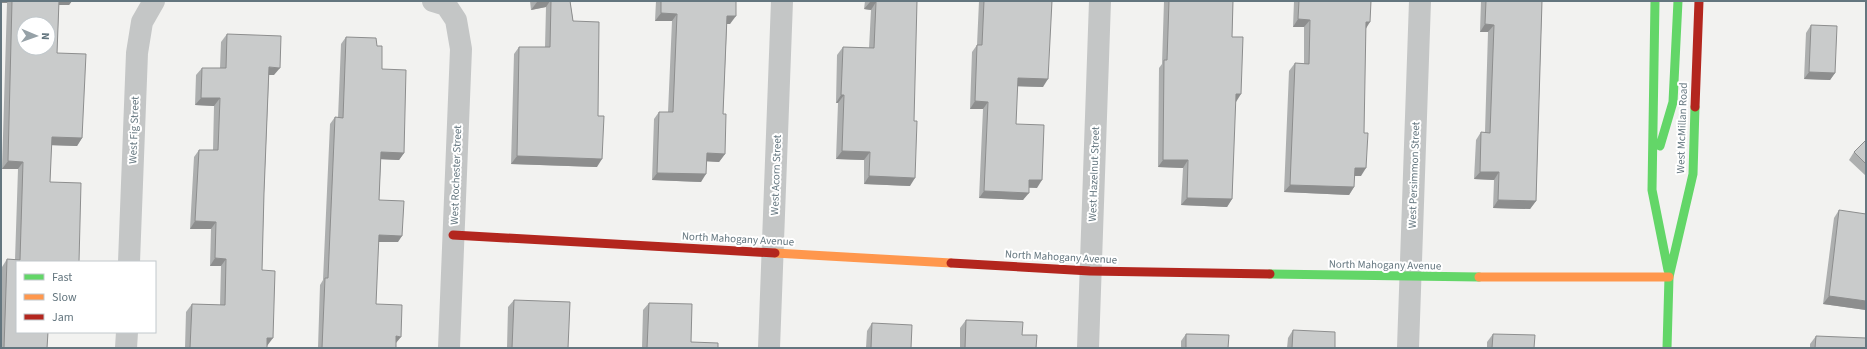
<svg xmlns="http://www.w3.org/2000/svg" width="1867" height="349" font-family="'Source Sans 3',sans-serif">
  <rect width="100%" height="100%" fill="#f2f2f0"/>
  <g fill="none" stroke-linecap="round" stroke-linejoin="round">
    <path stroke="#c4c6c6" stroke-width="22" d="M 433,1 L 446,5 L 456,20 L 461,49 L 449,348
      M 129,262 L 137,53 L 142,22 L 154,1
      M 126,348 L 127,332
      M 769,348 L 782,1
      M 1088,348 L 1100,1
      M 1408,348 L 1420,1"/>
    <path stroke="#63d668" stroke-width="9" d="M 1655,1 L 1652,190 L 1668,270
      M 1660,146 L 1673,102 L 1678,1
      M 1270,274 L 1479,277
      M 1667,348 L 1669,277 L 1693,174 L 1695,107"/>
    <path stroke="#ff974d" stroke-width="9" d="M 775,253 L 951,263
      M 1479,277 L 1669,277"/>
    <path stroke="#b3261e" stroke-width="9" d="M 1695,107 L 1699,1
      M 453,235 L 775,253
      M 951,263 L 1090,271 L 1270,274"/>
  </g>
  <path fill="#adafaf" d="M 1,1 L 72,1 L 69,5 L 59,5 L 57,53 L 82,138 L 77,146 L 51,145 L 50,182 L 79,262 L 17,262 L 48,334 L 47,348 L 1,348 L 1,291 L 2,267 L 7,259 L 15,260 L 18,169 L 2,169 L 7,3 L 1,3 Z
    M 530,1 L 570,1 L 597,167 L 511,164 L 514,54 L 519,47 L 545,47 L 546,7 L 531,10 Z
    M 656,1 L 736,1 L 730,24 L 727,24 L 723,114 L 725,154 L 719,162 L 706,161 L 701,182 L 652,180 L 654,119 L 659,112 L 668,112 L 672,21 L 655,21 Z
    M 865,1 L 917,1 L 910,186 L 864,184 L 864,160 L 836,159 L 838,103 L 836,103 L 837,55 L 843,47 L 869,48 L 871,10 L 864,9 Z
    M 979,1 L 1052,1 L 1043,87 L 1017,86 L 1016,124 L 1037,188 L 1029,188 L 1023,200 L 979,198 L 983,109 L 970,109 L 972,52 L 977,45 Z
    M 1164,1 L 1233,1 L 1232,37 L 1235,102 L 1232,199 L 1227,207 L 1181,205 L 1183,168 L 1158,167 L 1159,68 L 1162,64 Z
    M 1294,1 L 1371,1 L 1366,29 L 1361,176 L 1354,176 L 1354,187 L 1349,195 L 1284,192 L 1289,71 L 1295,63 L 1304,64 L 1304,27 L 1293,27 Z
    M 1481,1 L 1542,1 L 1536,201 L 1530,209 L 1493,208 L 1494,180 L 1474,179 L 1476,140 L 1481,132 L 1485,132 L 1488,32 L 1480,32 Z
    M 1811,25 L 1835,73 L 1830,80 L 1804,79 L 1806,33 Z
    M 227,34 L 274,75 L 269,75 L 264,193 L 262,270 L 267,348 L 185,348 L 186,312 L 192,304 L 220,305 L 221,266 L 210,266 L 211,229 L 190,229 L 194,157 L 199,150 L 213,150 L 214,106 L 195,105 L 196,75 L 202,68 L 220,68 L 221,42 Z
    M 346,37 L 377,46 L 382,69 L 404,153 L 399,160 L 381,159 L 379,200 L 398,242 L 378,242 L 376,304 L 396,343 L 396,348 L 318,348 L 320,285 L 323,280 L 330,124 L 335,117 L 338,118 L 341,44 Z
    M 1866,140 L 1866,176 L 1849,160 L 1854,152 Z
    M 1839,210 L 1866,310 L 1823,304 L 1834,218 Z
    M 514,300 L 568,348 L 507,348 L 508,307 Z
    M 649,303 L 691,342 L 718,348 L 642,348 L 643,310 Z
    M 966,320 L 1022,335 L 1036,348 L 960,348 L 960,328 Z
    M 872,323 L 911,348 L 866,348 L 867,331 Z
    M 1293,330 L 1335,348 L 1287,348 L 1288,338 Z
    M 1186,334 L 1228,348 L 1181,348 L 1181,341 Z
    M 1493,334 L 1534,348 L 1487,348 L 1487,342 Z
    M 1816,336 L 1866,348 L 1810,348 L 1810,344 Z"/>
  <path fill="#8d8e8e" d="M 1,1 L 8,1 L 7,3 L 1,3 Z
    M 57,1 L 72,1 L 69,5 L 54,5 Z
    M 544,1 L 550,1 L 546,7 L 531,10 L 537,2 Z
    M 870,2 L 876,2 L 871,10 L 864,9 Z
    M 661,13 L 677,14 L 672,21 L 655,21 Z
    M 727,16 L 736,16 L 730,24 L 721,24 Z
    M 1298,19 L 1310,20 L 1304,27 L 1293,27 Z
    M 1366,22 L 1370,22 L 1365,30 Z
    M 1485,24 L 1494,25 L 1488,32 L 1480,32 Z
    M 269,67 L 280,68 L 274,75 L 264,75 Z
    M 1809,72 L 1835,73 L 1830,80 L 1804,79 Z
    M 1018,78 L 1048,79 L 1043,87 L 1012,86 Z
    M 1236,94 L 1241,94 L 1236,102 Z
    M 841,95 L 844,95 L 838,103 L 836,103 Z
    M 201,98 L 220,98 L 214,106 L 195,105 Z
    M 975,101 L 988,102 L 983,109 L 970,109 Z
    M 52,137 L 82,138 L 77,146 L 46,145 Z
    M 842,151 L 870,152 L 864,160 L 836,159 Z
    M 381,152 L 404,153 L 399,160 L 376,159 Z
    M 707,153 L 725,154 L 719,162 L 701,161 Z
    M 517,156 L 602,159 L 597,167 L 511,164 Z
    M 1163,160 L 1188,160 L 1183,168 L 1158,167 Z
    M 8,161 L 23,162 L 18,169 L 2,169 Z
    M 1355,168 L 1366,168 L 1361,176 L 1349,176 Z
    M 1480,172 L 1499,172 L 1494,180 L 1474,179 Z
    M 657,173 L 706,174 L 701,182 L 652,180 Z
    M 869,176 L 915,178 L 910,186 L 864,184 Z
    M 1029,180 L 1042,180 L 1037,188 L 1024,187 Z
    M 1290,185 L 1354,187 L 1349,195 L 1284,192 Z
    M 984,191 L 1029,193 L 1023,200 L 979,198 Z
    M 1187,198 L 1232,199 L 1227,207 L 1181,205 Z
    M 1498,200 L 1536,201 L 1530,209 L 1493,208 Z
    M 195,221 L 216,222 L 211,229 L 190,229 Z
    M 379,235 L 402,236 L 398,242 L 374,242 Z
    M 215,258 L 226,259 L 221,266 L 210,266 Z
    M 1829,296 L 1866,301 L 1866,310 L 1823,304 Z
    M 396,336 L 401,337 L 396,343 L 391,343 Z
    M 267,338 L 273,338 L 267,346 Z"/>
  <path fill="#c9cbcb" stroke="#8d8e8e" fill-rule="evenodd" d="M 12,1 L 59,1 L 57,53 L 86,54 L 82,138 L 52,137 L 50,182 L 81,183 L 79,262 L 17,262 L 17,332 L 48,332 L 47,348 L 4,348 L 7,259 L 20,260 L 23,162 L 8,161 ZM 24,24 L 48,24 L 48,48 L 24,48 Z
    M 536,1 L 544,1 L 537,2 Z
    M 551,1 L 570,1 L 573,21 L 599,22 L 598,116 L 604,116 L 602,159 L 517,156 L 519,47 L 550,47 Z
    M 661,1 L 736,1 L 736,16 L 727,16 L 723,114 L 726,114 L 725,154 L 707,153 L 706,174 L 657,173 L 659,112 L 673,112 L 677,14 L 661,13 Z
    M 870,1 L 917,1 L 914,121 L 917,121 L 915,178 L 869,176 L 870,152 L 842,151 L 844,95 L 841,95 L 843,47 L 874,48 L 876,2 L 870,2 Z
    M 984,1 L 1052,1 L 1048,79 L 1018,78 L 1016,124 L 1044,125 L 1042,180 L 1029,180 L 1029,193 L 984,191 L 988,102 L 975,101 L 977,45 L 982,45 Z
    M 1169,1 L 1233,1 L 1232,37 L 1243,37 L 1241,94 L 1236,94 L 1232,199 L 1187,198 L 1188,160 L 1163,160 L 1164,60 L 1167,60 Z
    M 1299,1 L 1371,1 L 1370,22 L 1366,22 L 1364,133 L 1368,133 L 1366,168 L 1355,168 L 1354,187 L 1290,185 L 1295,63 L 1309,64 L 1310,20 L 1298,19 Z
    M 1486,1 L 1542,1 L 1536,201 L 1498,200 L 1499,172 L 1480,172 L 1481,132 L 1490,133 L 1494,25 L 1485,24 Z
    M 1811,25 L 1837,26 L 1835,73 L 1809,72 Z
    M 227,34 L 281,36 L 280,68 L 269,67 L 264,193 L 262,270 L 275,271 L 273,338 L 267,338 L 267,348 L 190,348 L 192,304 L 225,305 L 226,259 L 215,258 L 216,222 L 195,221 L 199,150 L 218,150 L 220,98 L 201,98 L 202,68 L 226,68 Z
    M 346,37 L 376,38 L 377,46 L 382,46 L 382,69 L 406,70 L 404,153 L 381,152 L 379,200 L 404,201 L 402,236 L 379,235 L 376,304 L 402,305 L 401,337 L 396,336 L 396,348 L 322,348 L 325,278 L 328,278 L 335,117 L 343,118 Z
    M 1866,140 L 1866,164 L 1854,152 Z
    M 1839,210 L 1866,214 L 1866,301 L 1829,296 Z
    M 514,300 L 570,302 L 568,348 L 512,348 Z
    M 649,303 L 692,304 L 691,342 L 718,343 L 718,348 L 647,348 Z
    M 966,320 L 1023,322 L 1022,335 L 1037,335 L 1036,348 L 965,348 Z
    M 872,323 L 912,325 L 911,348 L 871,348 Z
    M 1293,330 L 1335,332 L 1335,348 L 1292,348 Z
    M 1186,334 L 1229,335 L 1228,348 L 1186,348 Z
    M 1493,334 L 1535,335 L 1534,348 L 1492,348 Z
    M 1816,336 L 1866,338 L 1866,348 L 1815,348 Z"/>
  <g text-anchor="middle" dominant-baseline="central" stroke-width="4" stroke-linejoin="round" paint-order="stroke">
    <g font-size="11" fill="#64767f" stroke="#fff">
      <text transform="translate(1682 128) rotate(-88)">West McMillan Road</text>
      <text transform="translate(134 130) rotate(-88)">West Fig Street</text>
      <text transform="translate(1094 174) rotate(-88)">West Hazelnut Street</text>
      <text transform="translate(456 175) rotate(-88)">West Rochester Street</text>
      <text transform="translate(776 175) rotate(-88)">West Acorn Street</text>
      <text transform="translate(1414 175) rotate(-88)">West Persimmon Street</text>
      <text transform="translate(738 239) rotate(3)">North Mahogany Avenue</text>
      <text transform="translate(1061 257) rotate(3)">North Mahogany Avenue</text>
      <text transform="translate(1385 265) rotate(1)">North Mahogany Avenue</text>
    </g>
  </g>
  <rect width="1867" height="349" fill="none" stroke="#64767f" stroke-width="4"/>
  <rect x="16" y="261" width="140" height="72" fill="#ffffff" stroke="#c1c8cc"/>
  <rect x="24" y="274" width="20" height="6" fill="#63d668" stroke="#c1c8cc"/>
  <text x="52" y="281" font-size="12" fill="#64767f">Fast</text>
  <rect x="24" y="294" width="20" height="6" fill="#ff974d" stroke="#c1c8cc"/>
  <text x="52" y="301" font-size="12" fill="#64767f">Slow</text>
  <rect x="24" y="314" width="20" height="6" fill="#b3261e" stroke="#c1c8cc"/>
  <text x="52" y="321" font-size="12" fill="#64767f">Jam</text>
  <g transform="translate(36 36) rotate(92)"><circle r="19" fill="#ffffff" stroke="#c1c8cc"/>
  <path d="M0-3L7 15L0 10L-7 15Z" fill="#96a1a7"/>
  <text y="-6" font-size="11" font-weight="bold" text-anchor="middle" fill="#64767f">N</text>
  </g>
</svg>
